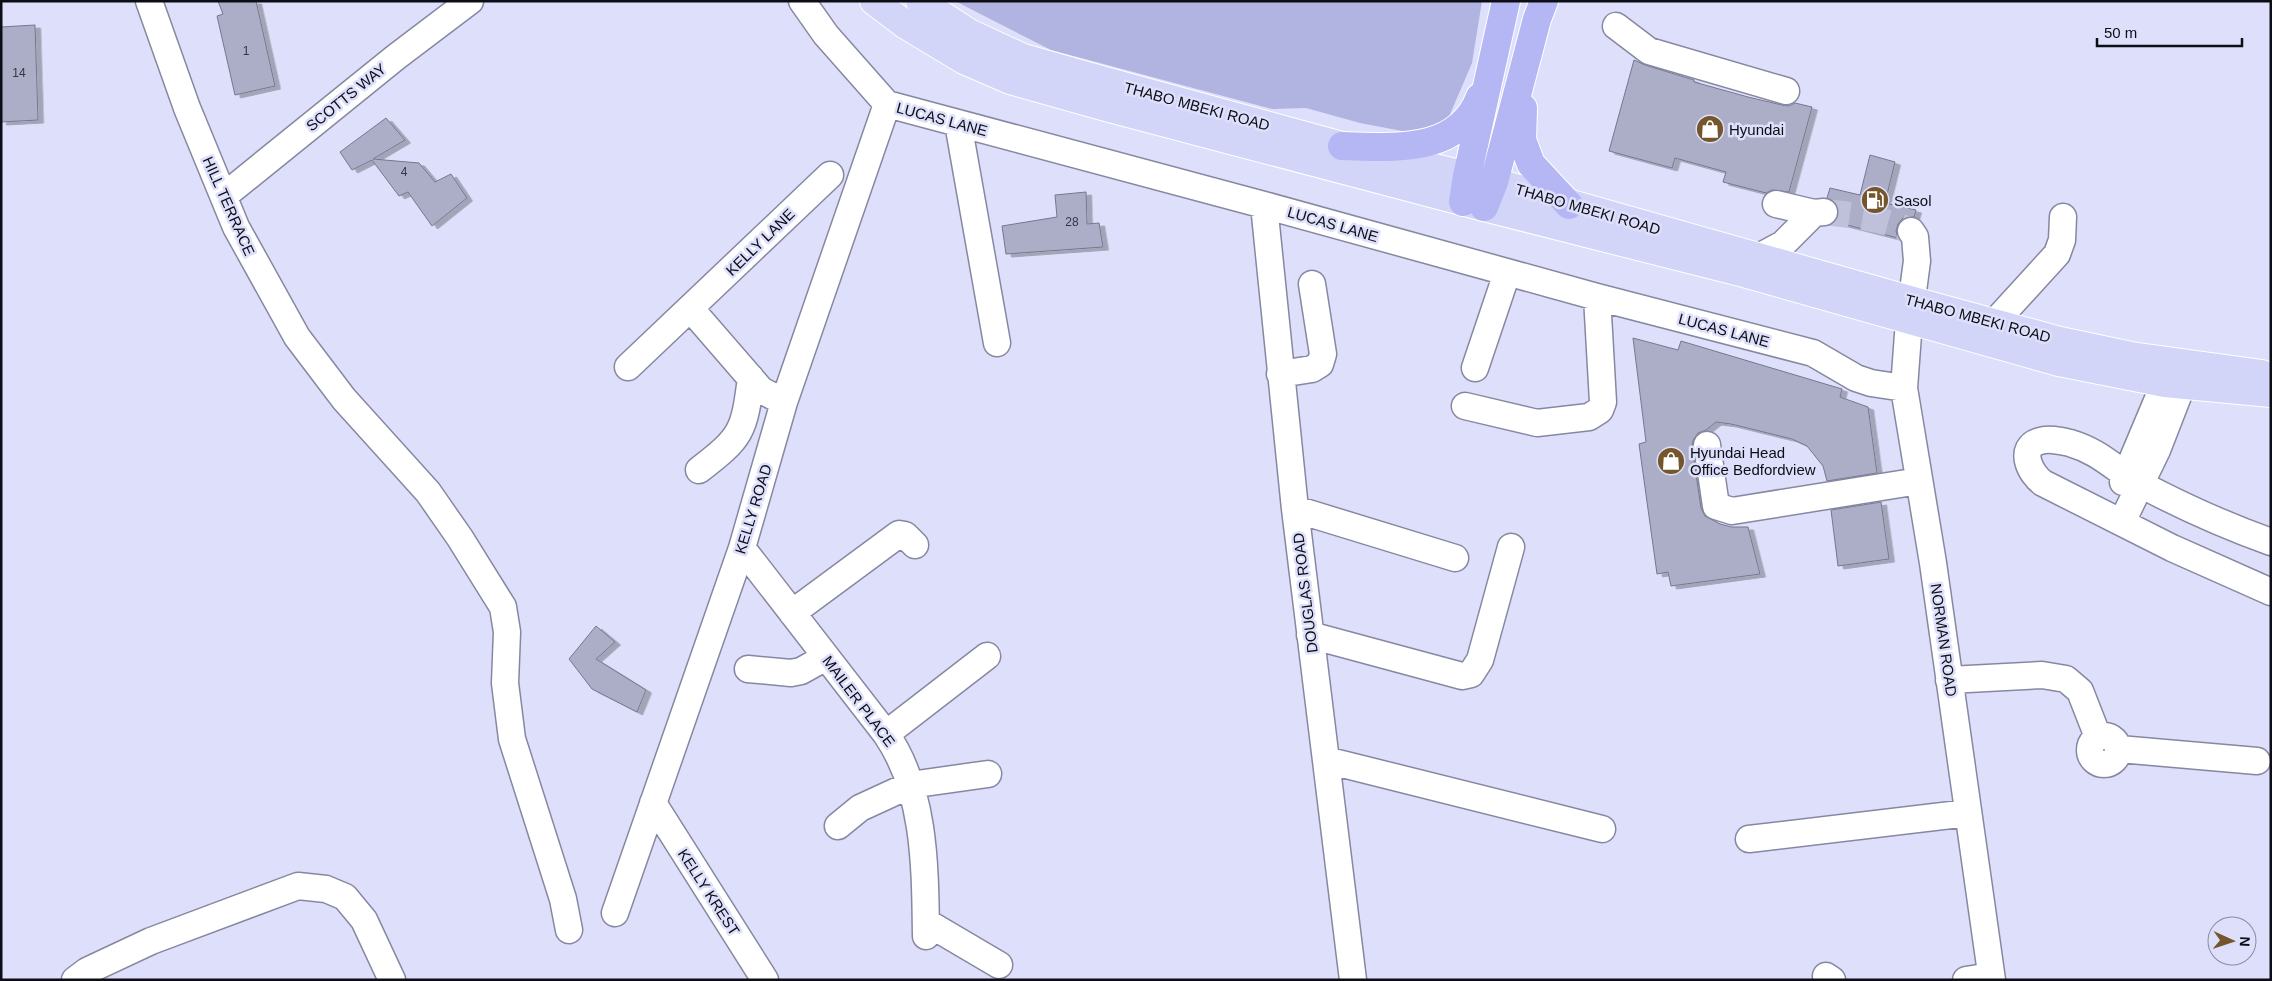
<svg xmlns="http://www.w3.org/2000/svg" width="2272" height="981" font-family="Helvetica,sans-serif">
  <defs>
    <filter id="shadow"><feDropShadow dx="5.5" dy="3" stdDeviation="0" flood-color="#0004"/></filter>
  </defs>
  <rect width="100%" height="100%" fill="#dee0fb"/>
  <path fill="#b1b3e0" d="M 955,1 L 1482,1 L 1472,63 L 1448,119 L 1418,134 L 1360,123 L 1306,108 L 1272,109 L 1051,50 Z"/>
  <path fill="#acaec8" stroke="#75778f" filter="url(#shadow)" d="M 218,1 L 256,1 L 275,86 L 235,95 L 217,16 L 223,14 Z
    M 35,25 L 38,120 L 1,122 L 1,27 Z
    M 1634,60 L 1645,65 L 1694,80 L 1694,82 L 1748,97 L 1782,105 L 1789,106 L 1795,103 L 1812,107 L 1789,192 L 1772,190 L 1766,193 L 1723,182 L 1726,172 L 1675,158 L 1672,168 L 1609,151 Z
    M 386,118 L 405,140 L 373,159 L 419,163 L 435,182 L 451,174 L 467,198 L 432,226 L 408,192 L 399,196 L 372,160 L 352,170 L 340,152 Z
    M 1870,155 L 1895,162 L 1885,203 L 1916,210 L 1914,217 L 1903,218 L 1898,224 L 1896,231 L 1898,238 L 1835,222 L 1839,210 L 1836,203 L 1827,198 L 1830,188 L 1860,195 Z
    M 1086,192 L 1087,224 L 1099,223 L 1103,247 L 1006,254 L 1002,226 L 1057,217 L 1055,195 Z
    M 1633,338 L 1678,350 L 1681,341 L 1842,389 L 1840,397 L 1868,407 L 1877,473 L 1827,481 L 1823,466 L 1807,446 L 1792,439 L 1731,424 L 1716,422 L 1706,430 L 1698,433 L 1693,440 L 1692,447 L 1701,508 L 1705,516 L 1720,524 L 1732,527 L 1748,527 L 1760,574 L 1671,586 L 1668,572 L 1657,574 L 1639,444 L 1646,442 Z
    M 1881,502 L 1889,559 L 1838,566 L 1831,510 Z
    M 596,626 L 615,642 L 596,659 L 646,690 L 637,712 L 592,689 L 569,659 Z"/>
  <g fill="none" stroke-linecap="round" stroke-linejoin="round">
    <path stroke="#bfc0d9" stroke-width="26" stroke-dasharray="26 13" stroke-linecap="butt" d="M 1824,212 C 1853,215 1884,219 1911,231"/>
    <defs>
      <path id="minor" d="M 149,1 L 187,108 L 236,227 L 297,337 L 344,399 L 428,492 L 460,538 L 503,607 L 507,632 L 505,683 L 512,739 L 563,899 L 569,930
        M 802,1 L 826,35 L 887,104 L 1264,205 L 1597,297 L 1813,353 L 1856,378 L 1871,383 L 1904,388
        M 1616,26 L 1649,51 L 1786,91
        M 958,123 L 997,343
        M 224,196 L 396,57 L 470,1
        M 1776,204 L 1814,213 L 1824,212
        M 1264,205 L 1295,509 L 1353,980
        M 1911,231 L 1915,237 L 1917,261 L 1909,321 L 1904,388 L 1933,563 L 1992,980
        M 1759,257 L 1783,244 L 1814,213
        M 690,308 L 761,390 L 784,402
        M 1994,323 L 2057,254 L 2062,240 L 2063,217
        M 628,367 L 830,175
        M 1475,368 L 1507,273
        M 1280,374 L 1312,369 L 1320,364 L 1323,354 L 1312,284
        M 1465,406 L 1537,423 L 1589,417 L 1600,410 L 1603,402 L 1597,297
        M 1707,445 L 1716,506 L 1732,511 L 1919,481
        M 699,470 C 742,437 744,432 751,378
        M 2123,482 L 2163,387
        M 1295,509 L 1455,558
        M 2122,522 L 2157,450 L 2190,365
        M 2271,542 C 2226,526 2184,507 2142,485 C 2115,470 2101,452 2070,443 C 2061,441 2049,438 2040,441 C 2017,447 2030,474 2043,483 L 2172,548 L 2271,592
        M 742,548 L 886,734 C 926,792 925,869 926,936
        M 792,613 L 899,534 L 905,535 L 915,545
        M 1310,635 L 1462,676 L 1471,674 L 1480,660 L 1511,547
        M 748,669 L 791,673 L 801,671 L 826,657
        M 1949,680 L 2042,675 L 2066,679 L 2080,691 L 2098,737
        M 886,734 L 987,656
        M2090 750a14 14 0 1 1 28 0a14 14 0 1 1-28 0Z
        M 2119,749 L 2257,761
        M 1326,760 L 1602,829
        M 653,803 L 765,980
        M 838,826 L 860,808 L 910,785 L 988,774
        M 1749,839 L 1968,813
        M 615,913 L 742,548 L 784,402 L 887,104
        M 926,922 L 999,965
        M 1826,976 L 1832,980
        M 75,980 L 87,971 L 151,941 L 298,886 L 326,889 L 345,897 L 364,920 L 392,980
        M 1966,980 L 1991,976"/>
      <path id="major" d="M 874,1 L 906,25 L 964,60 L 1010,80 L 1106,107 L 1484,207 L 1744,273 L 2059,362 L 2165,383 L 2271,393
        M 920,1 L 969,33 L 1023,58 L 1112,83 L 1342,146 L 1494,182 L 1913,301 L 2060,341 L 2131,356 L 2262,374"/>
      <path id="highway" d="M 1523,108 L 1522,140 L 1531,164 L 1569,205
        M 1342,146 C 1392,147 1458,155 1480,97
        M 1463,202 L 1467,176 L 1506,1
        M 1484,207 L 1494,182 L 1537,19 L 1544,1"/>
    </defs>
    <use href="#minor" stroke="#8688a1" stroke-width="29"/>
    <use href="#major" stroke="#fff" stroke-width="30"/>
    <use href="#highway" stroke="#fff" stroke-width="30"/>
    <use href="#minor" stroke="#fff" stroke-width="26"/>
    <use href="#major" stroke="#d2d4f8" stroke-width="28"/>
    <use href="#highway" stroke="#b4b7f4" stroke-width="28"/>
  </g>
  <defs>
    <symbol id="shop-disc" viewBox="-11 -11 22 22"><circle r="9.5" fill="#75552b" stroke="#dee0fb"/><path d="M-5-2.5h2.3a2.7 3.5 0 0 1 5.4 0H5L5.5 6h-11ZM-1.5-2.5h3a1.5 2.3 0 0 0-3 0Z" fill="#fff"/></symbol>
    <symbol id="fuel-disc" viewBox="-11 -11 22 22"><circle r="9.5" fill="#75552b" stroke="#dee0fb"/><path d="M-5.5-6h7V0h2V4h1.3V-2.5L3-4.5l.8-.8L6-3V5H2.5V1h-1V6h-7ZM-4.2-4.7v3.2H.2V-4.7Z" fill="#fff"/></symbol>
  </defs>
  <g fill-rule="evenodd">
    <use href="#shop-disc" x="1694" y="113" width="32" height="32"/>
    <use href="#fuel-disc" x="1859" y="184" width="32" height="32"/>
    <use href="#shop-disc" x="1655" y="445" width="32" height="32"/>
  </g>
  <g text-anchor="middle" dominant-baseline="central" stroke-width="5" stroke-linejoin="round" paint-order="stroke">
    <g font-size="12" fill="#353542">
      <text x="246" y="51">1</text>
      <text x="19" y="73">14</text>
      <text x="404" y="172">4</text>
      <text x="1072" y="222">28</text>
    </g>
    <g font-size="15" fill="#0d0d16" stroke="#dee0fb">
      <text transform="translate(346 97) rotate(-39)">SCOTTS WAY</text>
      <text transform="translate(1197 106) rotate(15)">THABO MBEKI ROAD</text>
      <text transform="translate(942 119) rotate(15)">LUCAS LANE</text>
      <text transform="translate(229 206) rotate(66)">HILL TERRACE</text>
      <text transform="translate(1588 209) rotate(16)">THABO MBEKI ROAD</text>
      <text transform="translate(1333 224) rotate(16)">LUCAS LANE</text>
      <text transform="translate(760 242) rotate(-44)">KELLY LANE</text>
      <text transform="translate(1978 318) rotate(15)">THABO MBEKI ROAD</text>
      <text transform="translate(1724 330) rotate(15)">LUCAS LANE</text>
      <text transform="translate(753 509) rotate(-73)">KELLY ROAD</text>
      <text transform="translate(1305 593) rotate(-97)">DOUGLAS ROAD</text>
      <text transform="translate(1944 640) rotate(82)">NORMAN ROAD</text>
      <text transform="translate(859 701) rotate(53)">MAILER PLACE</text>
      <text transform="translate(709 892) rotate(57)">KELLY KREST</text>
    </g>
    <g font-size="15" fill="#0d0d16" stroke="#dee0fb" text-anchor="start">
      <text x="1729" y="129">Hyundai</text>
      <text x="1894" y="200">Sasol</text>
      <text x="1690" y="452">Hyundai Head<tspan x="1690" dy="17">Office Bedfordview</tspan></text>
    </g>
  </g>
  <rect width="2272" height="981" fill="none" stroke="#0d0d16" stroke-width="5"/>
  <g transform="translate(2232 941) rotate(93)"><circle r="24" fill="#dee0fb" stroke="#8a8c9f"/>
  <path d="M0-4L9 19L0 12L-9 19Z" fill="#75552b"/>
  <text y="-8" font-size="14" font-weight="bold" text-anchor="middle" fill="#0d0d16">N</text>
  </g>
  <path d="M2097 38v8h145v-8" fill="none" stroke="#0d0d16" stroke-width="2.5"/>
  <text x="2104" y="38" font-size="15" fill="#0d0d16" stroke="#dee0fb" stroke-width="4" paint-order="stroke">50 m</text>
</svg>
